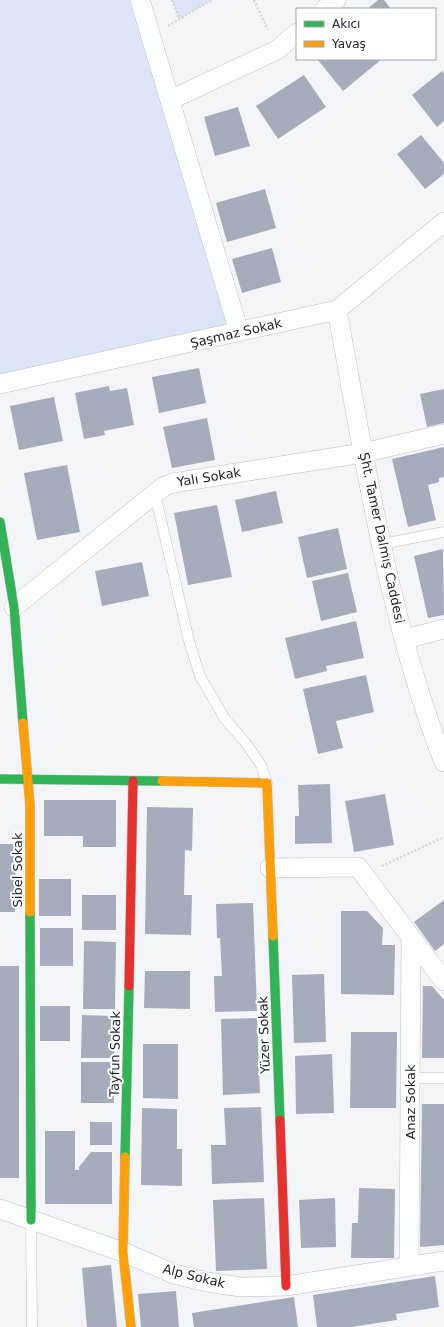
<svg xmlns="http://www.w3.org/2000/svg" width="444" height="1327" font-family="'DejaVu Sans',sans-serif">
  <rect width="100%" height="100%" fill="#f4f5f8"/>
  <path fill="#dee5f6" d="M 0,0 L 140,0 L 239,332 L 0,384 Z
    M 172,0 L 212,0 L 179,19 Z"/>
  <path fill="#a7acbc" d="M 378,0 L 384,0 L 391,9 L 367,9 Z
    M 317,59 L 382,59 L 343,91 Z
    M 442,71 L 444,74 L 444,121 L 437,127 L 412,95 Z
    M 304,75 L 326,107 L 278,139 L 256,106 Z
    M 238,107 L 250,146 L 215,156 L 204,117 Z
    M 421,135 L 444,163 L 444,174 L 425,189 L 397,154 Z
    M 265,189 L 276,228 L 227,242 L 216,203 Z
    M 272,248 L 281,282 L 242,293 L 232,259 Z
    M 199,368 L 206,403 L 159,413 L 152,377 Z
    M 109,386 L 110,391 L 127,388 L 134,425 L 104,431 L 105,435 L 84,439 L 75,393 Z
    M 444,389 L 444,423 L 427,427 L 420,394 Z
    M 54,397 L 63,441 L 19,450 L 10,406 Z
    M 207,418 L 215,460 L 172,468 L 163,427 Z
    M 444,447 L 444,477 L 439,478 L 439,482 L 428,485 L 436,520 L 408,527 L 392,459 Z
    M 67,465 L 80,532 L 37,540 L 24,473 Z
    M 276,491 L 283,523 L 242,532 L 235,500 Z
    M 217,505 L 232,577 L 188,585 L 174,513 Z
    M 338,528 L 347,569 L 307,578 L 298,537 Z
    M 443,549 L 444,615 L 428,618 L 414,556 Z
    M 142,562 L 149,596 L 102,606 L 95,571 Z
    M 348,573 L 357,612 L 321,621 L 312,581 Z
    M 356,621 L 364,658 L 326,666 L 327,671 L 295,679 L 285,638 Z
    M 366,675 L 374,712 L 336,721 L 343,748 L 318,754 L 303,689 Z
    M 330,784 L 332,843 L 295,844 L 295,816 L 299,816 L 298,785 Z
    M 385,794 L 394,845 L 354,852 L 345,801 Z
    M 44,800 L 116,800 L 116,847 L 83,847 L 83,836 L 44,836 Z
    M 147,807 L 193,808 L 192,851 L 185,850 L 184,895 L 192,895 L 191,935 L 145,934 Z
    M 0,844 L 16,844 L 15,912 L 0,912 Z
    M 39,879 L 71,879 L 71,916 L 39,916 Z
    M 82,895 L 116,895 L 116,930 L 82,930 Z
    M 444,900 L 444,944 L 435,951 L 414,922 Z
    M 253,903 L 257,1011 L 215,1012 L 214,976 L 222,976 L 220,938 L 217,938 L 216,904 Z
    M 341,911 L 367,911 L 383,928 L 382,945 L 395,945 L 394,995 L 341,994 Z
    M 40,928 L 73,928 L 73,966 L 40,966 Z
    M 84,941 L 116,942 L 115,1009 L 83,1009 Z
    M 0,966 L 19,966 L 19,1178 L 0,1178 Z
    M 145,971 L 190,971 L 190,1009 L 144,1008 Z
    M 324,974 L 326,1042 L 294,1043 L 292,975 Z
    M 423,986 L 432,986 L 444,1000 L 444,1058 L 422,1058 Z
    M 40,1006 L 70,1006 L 70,1041 L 40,1041 Z
    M 82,1015 L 115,1016 L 114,1058 L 81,1058 Z
    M 257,1018 L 260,1093 L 223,1095 L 221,1019 Z
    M 351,1032 L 397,1032 L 396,1108 L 350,1108 Z
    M 143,1044 L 178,1044 L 178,1099 L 143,1098 Z
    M 332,1054 L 334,1113 L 296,1114 L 295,1056 Z
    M 81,1062 L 114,1062 L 114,1103 L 81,1103 Z
    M 422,1104 L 444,1104 L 444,1245 L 420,1247 Z
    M 261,1107 L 264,1182 L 212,1184 L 211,1145 L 226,1145 L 224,1108 Z
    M 142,1108 L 177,1109 L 177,1149 L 182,1149 L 182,1186 L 141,1185 Z
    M 90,1122 L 112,1122 L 112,1145 L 90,1145 Z
    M 45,1131 L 75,1131 L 75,1170 L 79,1170 L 79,1167 L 91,1152 L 112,1152 L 112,1204 L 45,1204 Z
    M 359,1188 L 395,1189 L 394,1258 L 351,1258 L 352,1223 L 358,1223 Z
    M 264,1198 L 267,1269 L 216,1271 L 213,1200 Z
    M 335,1198 L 336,1247 L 301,1248 L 299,1200 Z
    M 111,1265 L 117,1327 L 87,1327 L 82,1268 Z
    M 435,1276 L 439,1307 L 396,1314 L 397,1320 L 351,1327 L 317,1327 L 313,1295 Z
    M 176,1291 L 179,1327 L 141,1327 L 138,1294 Z
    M 294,1297 L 298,1327 L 194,1327 L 192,1313 Z"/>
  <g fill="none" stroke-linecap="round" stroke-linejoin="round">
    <defs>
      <path id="lane" d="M 155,494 L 189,641 L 200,676 L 225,719 L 245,742 L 261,765 L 267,783
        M 382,544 L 444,532
        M 410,1078 L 444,1078
        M 31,1220 L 32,1327"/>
      <path id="street" d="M 140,0 L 239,332
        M 325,9 L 336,0
        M 170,100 L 277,50 L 297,33
        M 337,310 C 365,460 388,620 444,762
        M 0,384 L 337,310 L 444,222
        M 14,607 L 163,487 L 173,483 L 363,453 L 444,434
        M 405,639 L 444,629
        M 270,868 L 358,867 L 444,981
        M 0,1209 L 123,1252 L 174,1274 L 207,1282 L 241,1287 L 286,1286 L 444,1261
        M 409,1267 L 411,937"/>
      <path id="fast" d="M 0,522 L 14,607 L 23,723
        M 0,779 L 162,781
        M 30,912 L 31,1220
        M 273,936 L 280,1120
        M 125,1157 L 129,986"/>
      <path id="slow" d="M 23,723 L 30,805 L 30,912
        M 162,781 L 267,783 L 273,936
        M 125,1157 L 123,1252 L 131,1327"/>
      <path id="jam" d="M 129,986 L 133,781
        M 280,1120 L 286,1286"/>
    </defs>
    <use href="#lane" stroke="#bdc0c6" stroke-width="11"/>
    <use href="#street" stroke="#bdc0c6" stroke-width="20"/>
    <use href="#fast" stroke="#bdc0c6" stroke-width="10"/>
    <use href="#slow" stroke="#bdc0c6" stroke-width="10"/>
    <use href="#jam" stroke="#bdc0c6" stroke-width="10"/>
    <path stroke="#d6d7d9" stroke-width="2.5" stroke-dasharray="2 2" stroke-linecap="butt" d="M 172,0 L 179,19
      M 254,0 L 268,30
      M 168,26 L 212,0
      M 382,866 L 444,837"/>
    <use href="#lane" stroke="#fdfefe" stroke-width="10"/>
    <use href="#street" stroke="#fdfefe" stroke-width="19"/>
    <use href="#fast" stroke="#30b455" stroke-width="9"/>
    <use href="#slow" stroke="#ff9f0a" stroke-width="9"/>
    <use href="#jam" stroke="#e5322d" stroke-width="9"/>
  </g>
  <g text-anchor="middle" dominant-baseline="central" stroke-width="4" stroke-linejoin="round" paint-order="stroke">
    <g font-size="13" fill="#1b1f29" stroke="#fff">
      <text transform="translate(236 333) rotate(-13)">Şaşmaz Sokak</text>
      <text transform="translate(209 477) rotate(-9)">Yalı Sokak</text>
      <text transform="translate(382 538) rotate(78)">Şht. Tamer Dalmış Caddesi</text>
      <text transform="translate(17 870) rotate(-90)">Sibel Sokak</text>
      <text transform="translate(264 1035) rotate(-92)">Yüzer Sokak</text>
      <text transform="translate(115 1054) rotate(-89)">Tayfun Sokak</text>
      <text transform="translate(410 1102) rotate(-90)">Anaz Sokak</text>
      <text transform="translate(194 1276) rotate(14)">Alp Sokak</text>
    </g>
  </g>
  <rect x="296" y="8" width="140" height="52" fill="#ffffff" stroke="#a4a5a9"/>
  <rect x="304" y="21" width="20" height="6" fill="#30b455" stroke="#a4a5a9"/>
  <text x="332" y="28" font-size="12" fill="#1b1f29">Akıcı</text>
  <rect x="304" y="41" width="20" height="6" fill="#ff9f0a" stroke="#a4a5a9"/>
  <text x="332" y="48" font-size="12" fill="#1b1f29">Yavaş</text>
</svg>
